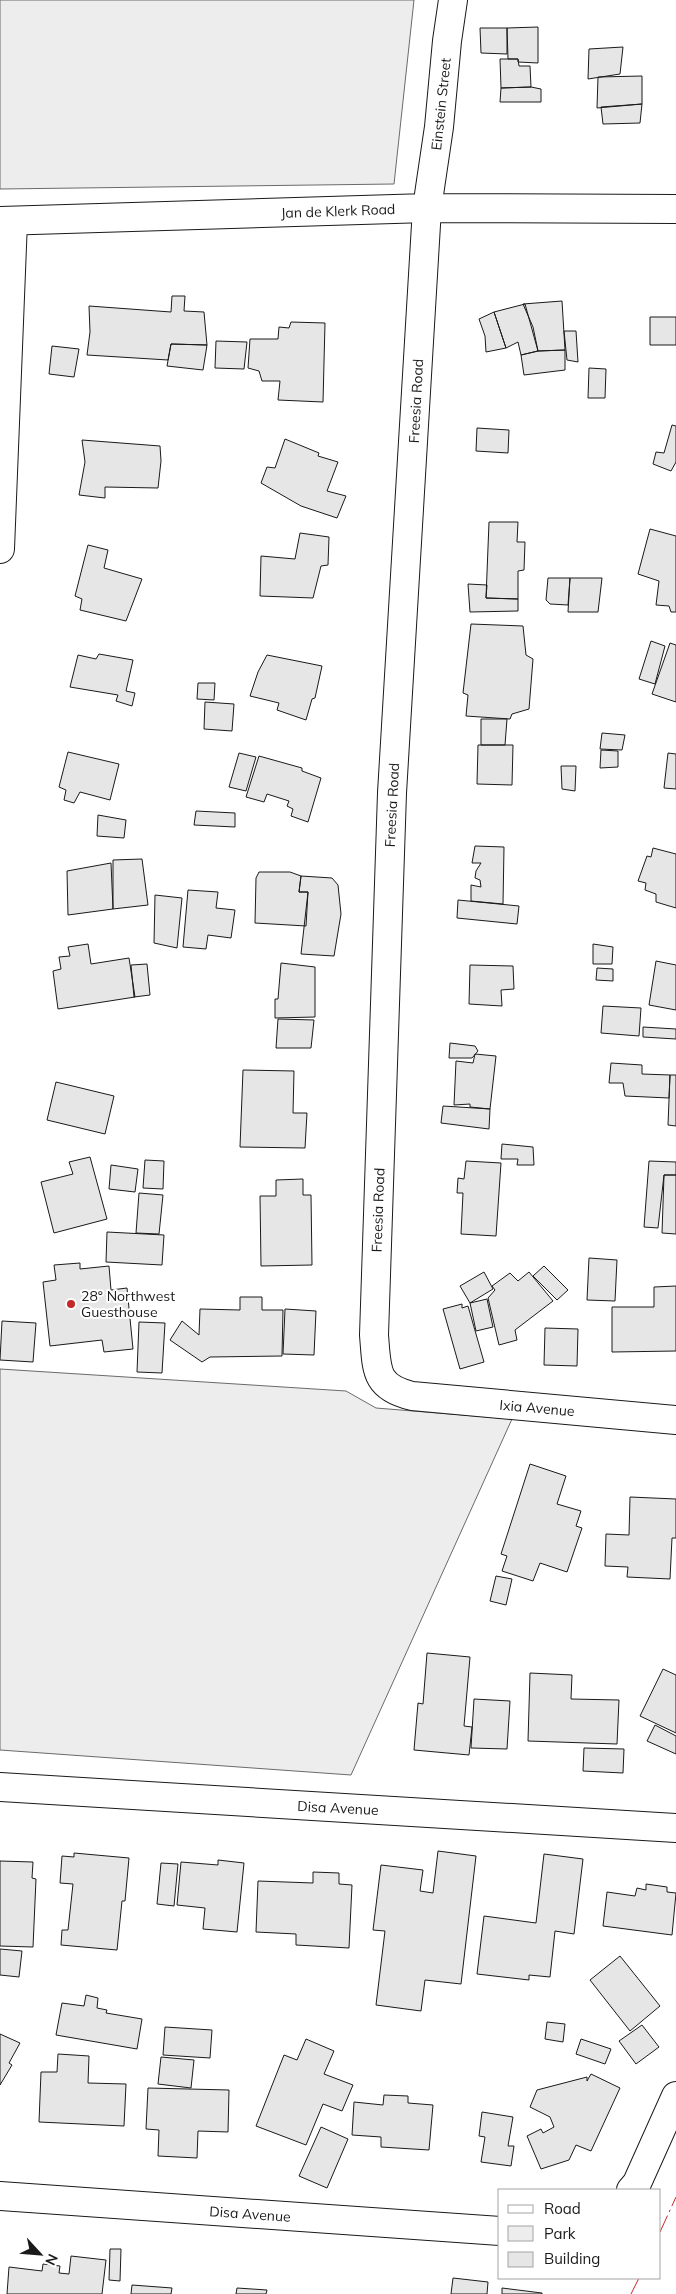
<svg xmlns="http://www.w3.org/2000/svg" width="676" height="2294" font-family="Mulish,sans-serif">
  <rect width="100%" height="100%" fill="#fff"/>
  <path fill="#ededed" stroke="#6a6a6a" d="M 0,0 L 414,0 L 394,184 L 0,189 Z
    M 0,1369 L 346,1391 L 376,1408 L 512,1419 L 351,1775 L 0,1750 Z"/>
  <path fill="#e6e6e6" stroke="#1a1a1a" d="M 538,27 L 538,63 L 518,62 L 518,59 L 508,59 L 507,28 Z
    M 480,28 L 507,28 L 507,54 L 481,53 Z
    M 623,47 L 620,74 L 588,79 L 589,49 Z
    M 500,59 L 518,59 L 519,66 L 530,66 L 531,87 L 501,88 Z
    M 642,76 L 642,104 L 597,108 L 598,77 Z
    M 531,87 L 541,89 L 541,102 L 500,102 L 501,88 Z
    M 642,104 L 640,123 L 603,124 L 601,107 Z
    M 172,296 L 185,296 L 184,311 L 204,312 L 207,345 L 171,344 L 168,360 L 87,355 L 90,332 L 89,306 L 171,312 Z
    M 562,301 L 565,350 L 538,351 L 533,327 L 523,304 Z
    M 525,304 L 538,351 L 521,355 L 518,342 L 506,348 L 494,312 Z
    M 494,312 L 506,348 L 486,352 L 485,336 L 479,319 Z
    M 650,317 L 676,317 L 676,345 L 650,345 Z
    M 291,322 L 325,323 L 323,402 L 278,400 L 280,381 L 262,381 L 259,371 L 248,368 L 250,339 L 278,339 L 279,327 L 289,328 Z
    M 564,331 L 576,331 L 578,362 L 567,360 Z
    M 216,341 L 247,342 L 244,369 L 215,368 Z
    M 171,344 L 207,345 L 203,370 L 167,366 Z
    M 52,346 L 79,349 L 74,377 L 49,374 Z
    M 565,350 L 565,370 L 524,375 L 521,355 L 538,351 Z
    M 589,368 L 606,369 L 605,398 L 588,398 Z
    M 672,425 L 676,426 L 676,462 L 671,471 L 653,464 L 656,452 L 664,453 Z
    M 477,428 L 509,430 L 508,453 L 476,451 Z
    M 285,439 L 319,453 L 318,456 L 338,462 L 327,491 L 346,496 L 337,518 L 301,506 L 261,483 L 267,467 L 275,468 Z
    M 82,440 L 160,446 L 161,461 L 158,488 L 105,487 L 105,498 L 79,495 L 85,462 Z
    M 489,522 L 518,522 L 517,542 L 525,542 L 524,570 L 518,571 L 518,599 L 486,598 Z
    M 650,529 L 676,536 L 676,612 L 671,612 L 669,606 L 656,605 L 659,581 L 638,574 Z
    M 300,533 L 329,537 L 328,565 L 321,566 L 313,598 L 260,596 L 261,556 L 295,559 Z
    M 88,545 L 108,550 L 104,568 L 142,579 L 126,621 L 80,610 L 82,599 L 75,596 Z
    M 548,578 L 570,578 L 568,605 L 550,604 L 546,600 Z
    M 570,578 L 602,578 L 598,612 L 568,612 Z
    M 468,584 L 487,585 L 486,598 L 518,599 L 518,611 L 470,612 Z
    M 471,624 L 523,626 L 526,655 L 533,659 L 529,709 L 512,714 L 510,719 L 466,716 L 468,695 L 463,693 Z
    M 651,641 L 665,646 L 655,684 L 639,679 Z
    M 670,643 L 676,645 L 676,702 L 652,694 Z
    M 99,654 L 133,660 L 126,691 L 135,693 L 132,706 L 116,701 L 118,695 L 70,687 L 78,655 L 96,659 Z
    M 267,655 L 322,666 L 315,698 L 312,699 L 306,720 L 277,710 L 279,703 L 250,696 L 258,672 Z
    M 198,683 L 215,683 L 214,700 L 197,699 Z
    M 205,702 L 234,704 L 232,731 L 204,729 Z
    M 481,719 L 507,719 L 505,745 L 481,745 Z
    M 602,733 L 625,735 L 622,750 L 600,749 Z
    M 478,745 L 513,745 L 512,785 L 477,784 Z
    M 601,750 L 618,751 L 618,767 L 600,768 Z
    M 68,752 L 119,764 L 110,800 L 80,792 L 74,803 L 64,800 L 66,790 L 59,787 Z
    M 239,753 L 256,757 L 246,791 L 229,787 Z
    M 668,753 L 676,754 L 676,789 L 664,788 Z
    M 259,756 L 302,768 L 302,771 L 321,778 L 308,822 L 291,816 L 293,809 L 287,806 L 289,801 L 267,794 L 264,802 L 246,797 Z
    M 561,766 L 576,766 L 575,791 L 562,789 Z
    M 196,811 L 235,813 L 235,827 L 194,825 Z
    M 98,815 L 126,820 L 124,838 L 97,836 Z
    M 475,846 L 504,847 L 503,904 L 471,901 L 471,885 L 481,887 L 480,880 L 475,878 L 476,871 L 481,863 L 472,863 Z
    M 653,848 L 676,854 L 676,908 L 656,902 L 656,894 L 645,890 L 646,883 L 638,881 L 647,856 L 651,857 Z
    M 142,859 L 148,905 L 113,909 L 113,860 Z
    M 111,863 L 113,909 L 68,915 L 67,871 Z
    M 259,872 L 290,872 L 301,876 L 299,892 L 308,892 L 306,926 L 255,923 L 256,878 Z
    M 301,876 L 332,878 L 338,885 L 341,914 L 334,956 L 301,954 L 308,892 L 299,892 Z
    M 188,890 L 218,892 L 216,908 L 235,910 L 231,938 L 208,935 L 206,949 L 183,947 Z
    M 155,895 L 182,898 L 177,948 L 154,943 Z
    M 458,900 L 519,906 L 517,924 L 457,918 Z
    M 88,944 L 91,964 L 129,958 L 135,997 L 58,1009 L 53,971 L 61,969 L 59,957 L 70,956 L 68,947 Z
    M 593,944 L 613,947 L 612,964 L 593,964 Z
    M 656,961 L 676,965 L 676,1010 L 649,1005 Z
    M 281,963 L 315,967 L 315,1017 L 275,1018 L 275,999 L 278,999 Z
    M 147,964 L 150,995 L 134,997 L 131,965 Z
    M 470,965 L 513,966 L 514,989 L 501,990 L 502,1006 L 469,1004 Z
    M 597,968 L 613,969 L 613,981 L 596,980 Z
    M 603,1006 L 641,1008 L 639,1036 L 601,1033 Z
    M 278,1019 L 314,1020 L 311,1048 L 276,1048 Z
    M 643,1027 L 676,1029 L 676,1039 L 643,1037 Z
    M 450,1043 L 475,1046 L 478,1051 L 472,1058 L 449,1058 Z
    M 475,1054 L 496,1056 L 490,1109 L 470,1107 L 470,1104 L 454,1105 L 456,1061 L 473,1063 Z
    M 611,1063 L 642,1065 L 642,1074 L 670,1075 L 669,1098 L 625,1096 L 623,1083 L 609,1083 Z
    M 243,1070 L 294,1071 L 293,1113 L 307,1113 L 305,1148 L 240,1147 Z
    M 670,1075 L 676,1075 L 676,1126 L 668,1125 Z
    M 56,1082 L 114,1096 L 105,1134 L 47,1120 Z
    M 443,1106 L 490,1109 L 489,1129 L 441,1123 Z
    M 502,1144 L 533,1147 L 534,1165 L 517,1165 L 518,1159 L 501,1159 Z
    M 90,1157 L 107,1219 L 54,1233 L 41,1182 L 73,1174 L 69,1162 Z
    M 145,1160 L 164,1161 L 163,1189 L 143,1188 Z
    M 466,1161 L 501,1163 L 496,1236 L 461,1234 L 463,1193 L 457,1193 L 458,1178 L 464,1179 Z
    M 649,1161 L 676,1162 L 676,1175 L 664,1175 L 658,1228 L 644,1227 Z
    M 111,1165 L 138,1169 L 135,1192 L 109,1189 Z
    M 664,1175 L 676,1175 L 676,1234 L 662,1233 Z
    M 303,1179 L 303,1195 L 311,1195 L 312,1265 L 261,1266 L 260,1196 L 276,1196 L 276,1180 Z
    M 139,1193 L 163,1195 L 159,1234 L 136,1233 Z
    M 107,1232 L 164,1235 L 162,1265 L 106,1262 Z
    M 589,1258 L 617,1260 L 615,1301 L 587,1300 Z
    M 80,1263 L 80,1269 L 109,1266 L 111,1290 L 127,1288 L 133,1349 L 104,1352 L 102,1340 L 50,1346 L 43,1282 L 56,1280 L 54,1265 Z
    M 544,1266 L 568,1290 L 557,1300 L 533,1276 Z
    M 484,1272 L 493,1289 L 470,1303 L 460,1286 Z
    M 529,1272 L 553,1301 L 515,1330 L 517,1340 L 499,1345 L 488,1298 L 495,1290 L 492,1286 L 510,1273 L 518,1281 Z
    M 676,1286 L 676,1351 L 612,1352 L 612,1307 L 654,1307 L 654,1287 Z
    M 240,1297 L 262,1297 L 262,1310 L 283,1310 L 282,1356 L 210,1357 L 202,1362 L 170,1340 L 182,1321 L 199,1335 L 200,1309 L 240,1310 Z
    M 487,1299 L 493,1327 L 476,1331 L 470,1303 Z
    M 462,1304 L 462,1308 L 468,1306 L 484,1362 L 460,1369 L 443,1309 Z
    M 285,1309 L 316,1311 L 314,1355 L 283,1354 Z
    M 2,1321 L 36,1323 L 33,1362 L 0,1360 Z
    M 139,1322 L 165,1323 L 162,1373 L 137,1372 Z
    M 545,1328 L 578,1329 L 577,1366 L 544,1365 Z
    M 530,1464 L 566,1476 L 557,1504 L 581,1511 L 576,1526 L 582,1528 L 567,1572 L 540,1563 L 533,1581 L 502,1571 L 507,1556 L 501,1554 Z
    M 630,1497 L 676,1499 L 676,1538 L 672,1538 L 670,1579 L 627,1577 L 628,1567 L 605,1566 L 606,1534 L 629,1535 Z
    M 496,1576 L 512,1579 L 506,1605 L 490,1601 Z
    M 427,1653 L 470,1657 L 464,1726 L 472,1727 L 469,1755 L 414,1750 L 418,1703 L 423,1704 Z
    M 663,1669 L 676,1675 L 676,1733 L 640,1716 Z
    M 530,1673 L 572,1675 L 571,1699 L 619,1700 L 617,1744 L 528,1741 Z
    M 474,1699 L 510,1701 L 507,1749 L 471,1748 Z
    M 655,1725 L 676,1736 L 676,1754 L 647,1741 Z
    M 584,1748 L 624,1749 L 623,1773 L 583,1771 Z
    M 438,1851 L 476,1856 L 461,1984 L 425,1980 L 421,2011 L 376,2005 L 385,1931 L 373,1930 L 381,1865 L 423,1870 L 420,1891 L 433,1893 Z
    M 74,1853 L 129,1858 L 125,1901 L 122,1901 L 117,1950 L 61,1945 L 62,1930 L 68,1930 L 73,1884 L 60,1883 L 62,1856 L 74,1857 Z
    M 544,1854 L 583,1859 L 574,1934 L 555,1931 L 550,1977 L 529,1975 L 529,1980 L 477,1974 L 484,1916 L 536,1923 Z
    M 218,1860 L 244,1863 L 237,1932 L 203,1929 L 205,1908 L 177,1905 L 181,1862 L 218,1865 Z
    M 0,1861 L 33,1862 L 32,1878 L 36,1879 L 33,1947 L 0,1946 Z
    M 161,1863 L 178,1864 L 174,1906 L 157,1904 Z
    M 313,1872 L 339,1873 L 339,1884 L 352,1885 L 349,1948 L 296,1945 L 296,1934 L 256,1932 L 258,1881 L 313,1883 Z
    M 646,1884 L 667,1887 L 667,1892 L 676,1893 L 672,1935 L 603,1926 L 607,1892 L 635,1896 L 637,1888 L 646,1890 Z
    M 0,1949 L 22,1951 L 19,1977 L 0,1975 Z
    M 620,1956 L 660,2006 L 630,2031 L 590,1980 Z
    M 86,1995 L 98,1998 L 97,2008 L 107,2010 L 106,2013 L 142,2019 L 137,2049 L 56,2035 L 62,2003 L 84,2006 Z
    M 547,2022 L 565,2024 L 563,2042 L 545,2039 Z
    M 642,2025 L 659,2047 L 636,2064 L 619,2041 Z
    M 165,2027 L 212,2030 L 210,2058 L 163,2055 Z
    M 0,2034 L 20,2043 L 9,2063 L 12,2065 L 0,2085 Z
    M 306,2039 L 334,2051 L 324,2074 L 353,2085 L 342,2111 L 323,2104 L 306,2145 L 256,2126 L 284,2055 L 297,2060 Z
    M 581,2039 L 611,2049 L 605,2064 L 576,2054 Z
    M 58,2054 L 89,2056 L 88,2083 L 126,2084 L 124,2126 L 39,2122 L 41,2072 L 57,2072 Z
    M 161,2057 L 194,2060 L 191,2088 L 158,2084 Z
    M 591,2074 L 620,2088 L 591,2151 L 576,2145 L 569,2160 L 541,2169 L 527,2136 L 541,2129 L 543,2133 L 554,2127 L 550,2117 L 530,2107 L 537,2090 L 587,2077 L 587,2081 Z
    M 148,2088 L 229,2090 L 228,2132 L 198,2131 L 197,2158 L 158,2156 L 159,2130 L 146,2129 Z
    M 384,2095 L 408,2096 L 408,2103 L 433,2105 L 429,2150 L 381,2147 L 381,2137 L 352,2135 L 354,2102 L 383,2105 Z
    M 482,2112 L 513,2117 L 508,2146 L 514,2146 L 511,2166 L 481,2162 L 485,2137 L 479,2136 Z
    M 321,2127 L 348,2139 L 327,2188 L 299,2176 Z
    M 110,2249 L 121,2249 L 120,2281 L 109,2280 Z
    M 71,2256 L 106,2260 L 102,2294 L 7,2294 L 9,2267 L 42,2271 L 43,2264 L 60,2266 L 59,2273 L 69,2274 Z
    M 453,2278 L 488,2282 L 487,2294 L 451,2294 Z
    M 132,2285 L 172,2288 L 171,2294 L 131,2294 Z
    M 237,2288 L 267,2290 L 266,2294 L 236,2294 Z
    M 502,2288 L 542,2293 L 542,2294 L 502,2294 Z"/>
  <g fill="none" stroke-linecap="round" stroke-linejoin="round">
    <defs>
      <path id="minor" d="M 453,0 L 447,41 L 439,127 L 427,208 L 392,793 L 374,1335 C 377,1369 374,1387 412,1396 L 676,1420
        M 0,221 L 427,208 L 676,209
        M 0,549 L 13,221
        M 0,1787 L 676,1828
        M 631,2190 L 637,2183 L 676,2096
        M 0,2196 L 500,2231"/>
    </defs>
    <use href="#minor" stroke="#1a1a1a" stroke-width="30"/>
    <use href="#minor" stroke="#fff" stroke-width="28"/>
    <path stroke="#c62828" stroke-width="1" stroke-dasharray="18 4 2.5 4" stroke-linecap="butt" d="M 660,2232 L 676,2197
      M 631,2294 L 639,2278"/>
  </g>
  <circle fill="#c62828" stroke="#fff" stroke-width="2" cx="71" cy="1304" r="5"/>
  <g text-anchor="middle" dominant-baseline="central" stroke-width="4" stroke-linejoin="round" paint-order="stroke">
    <g font-size="14" fill="#1a1a1a" stroke="#fff">
      <text transform="translate(441 104) rotate(-84)">Einstein Street</text>
      <text transform="translate(338 211) rotate(-2)">Jan de Klerk Road</text>
      <text transform="translate(416 401) rotate(-87)">Freesia Road</text>
      <text transform="translate(392 805) rotate(-87)">Freesia Road</text>
      <text transform="translate(378 1210) rotate(-88)">Freesia Road</text>
      <text transform="translate(537 1408) rotate(5)">Ixia Avenue</text>
      <text transform="translate(338 1808) rotate(3)">Disa Avenue</text>
      <text transform="translate(250 2214) rotate(4)">Disa Avenue</text>
    </g>
    <g font-size="14" fill="#1a1a1a" stroke="#fff" text-anchor="start">
      <text x="81" y="1296">28° Northwest<tspan x="81" dy="16">Guesthouse</tspan></text>
    </g>
  </g>
  <rect x="498" y="2189" width="162" height="90" fill="#ffffff" stroke="#a3a3a3"/>
  <rect x="508" y="2205" width="25" height="8" fill="#ffffff" stroke="#a3a3a3"/>
  <text x="544" y="2214" font-size="15" fill="#1a1a1a">Road</text>
  <rect x="508" y="2226" width="25" height="15" fill="#ededed" stroke="#a3a3a3"/>
  <text x="544" y="2239" font-size="15" fill="#1a1a1a">Park</text>
  <rect x="508" y="2252" width="25" height="15" fill="#e6e6e6" stroke="#a3a3a3"/>
  <text x="544" y="2264" font-size="15" fill="#1a1a1a">Building</text>
  <g transform="translate(40 2254) rotate(116)" stroke="#ffffff" stroke-width="4" paint-order="stroke">
  <path d="M0-4L9 19L0 12L-9 19Z" fill="#1a1a1a"/>
  <text y="-8" font-size="14" font-weight="bold" text-anchor="middle" fill="#1a1a1a">N</text>
  </g>
</svg>
